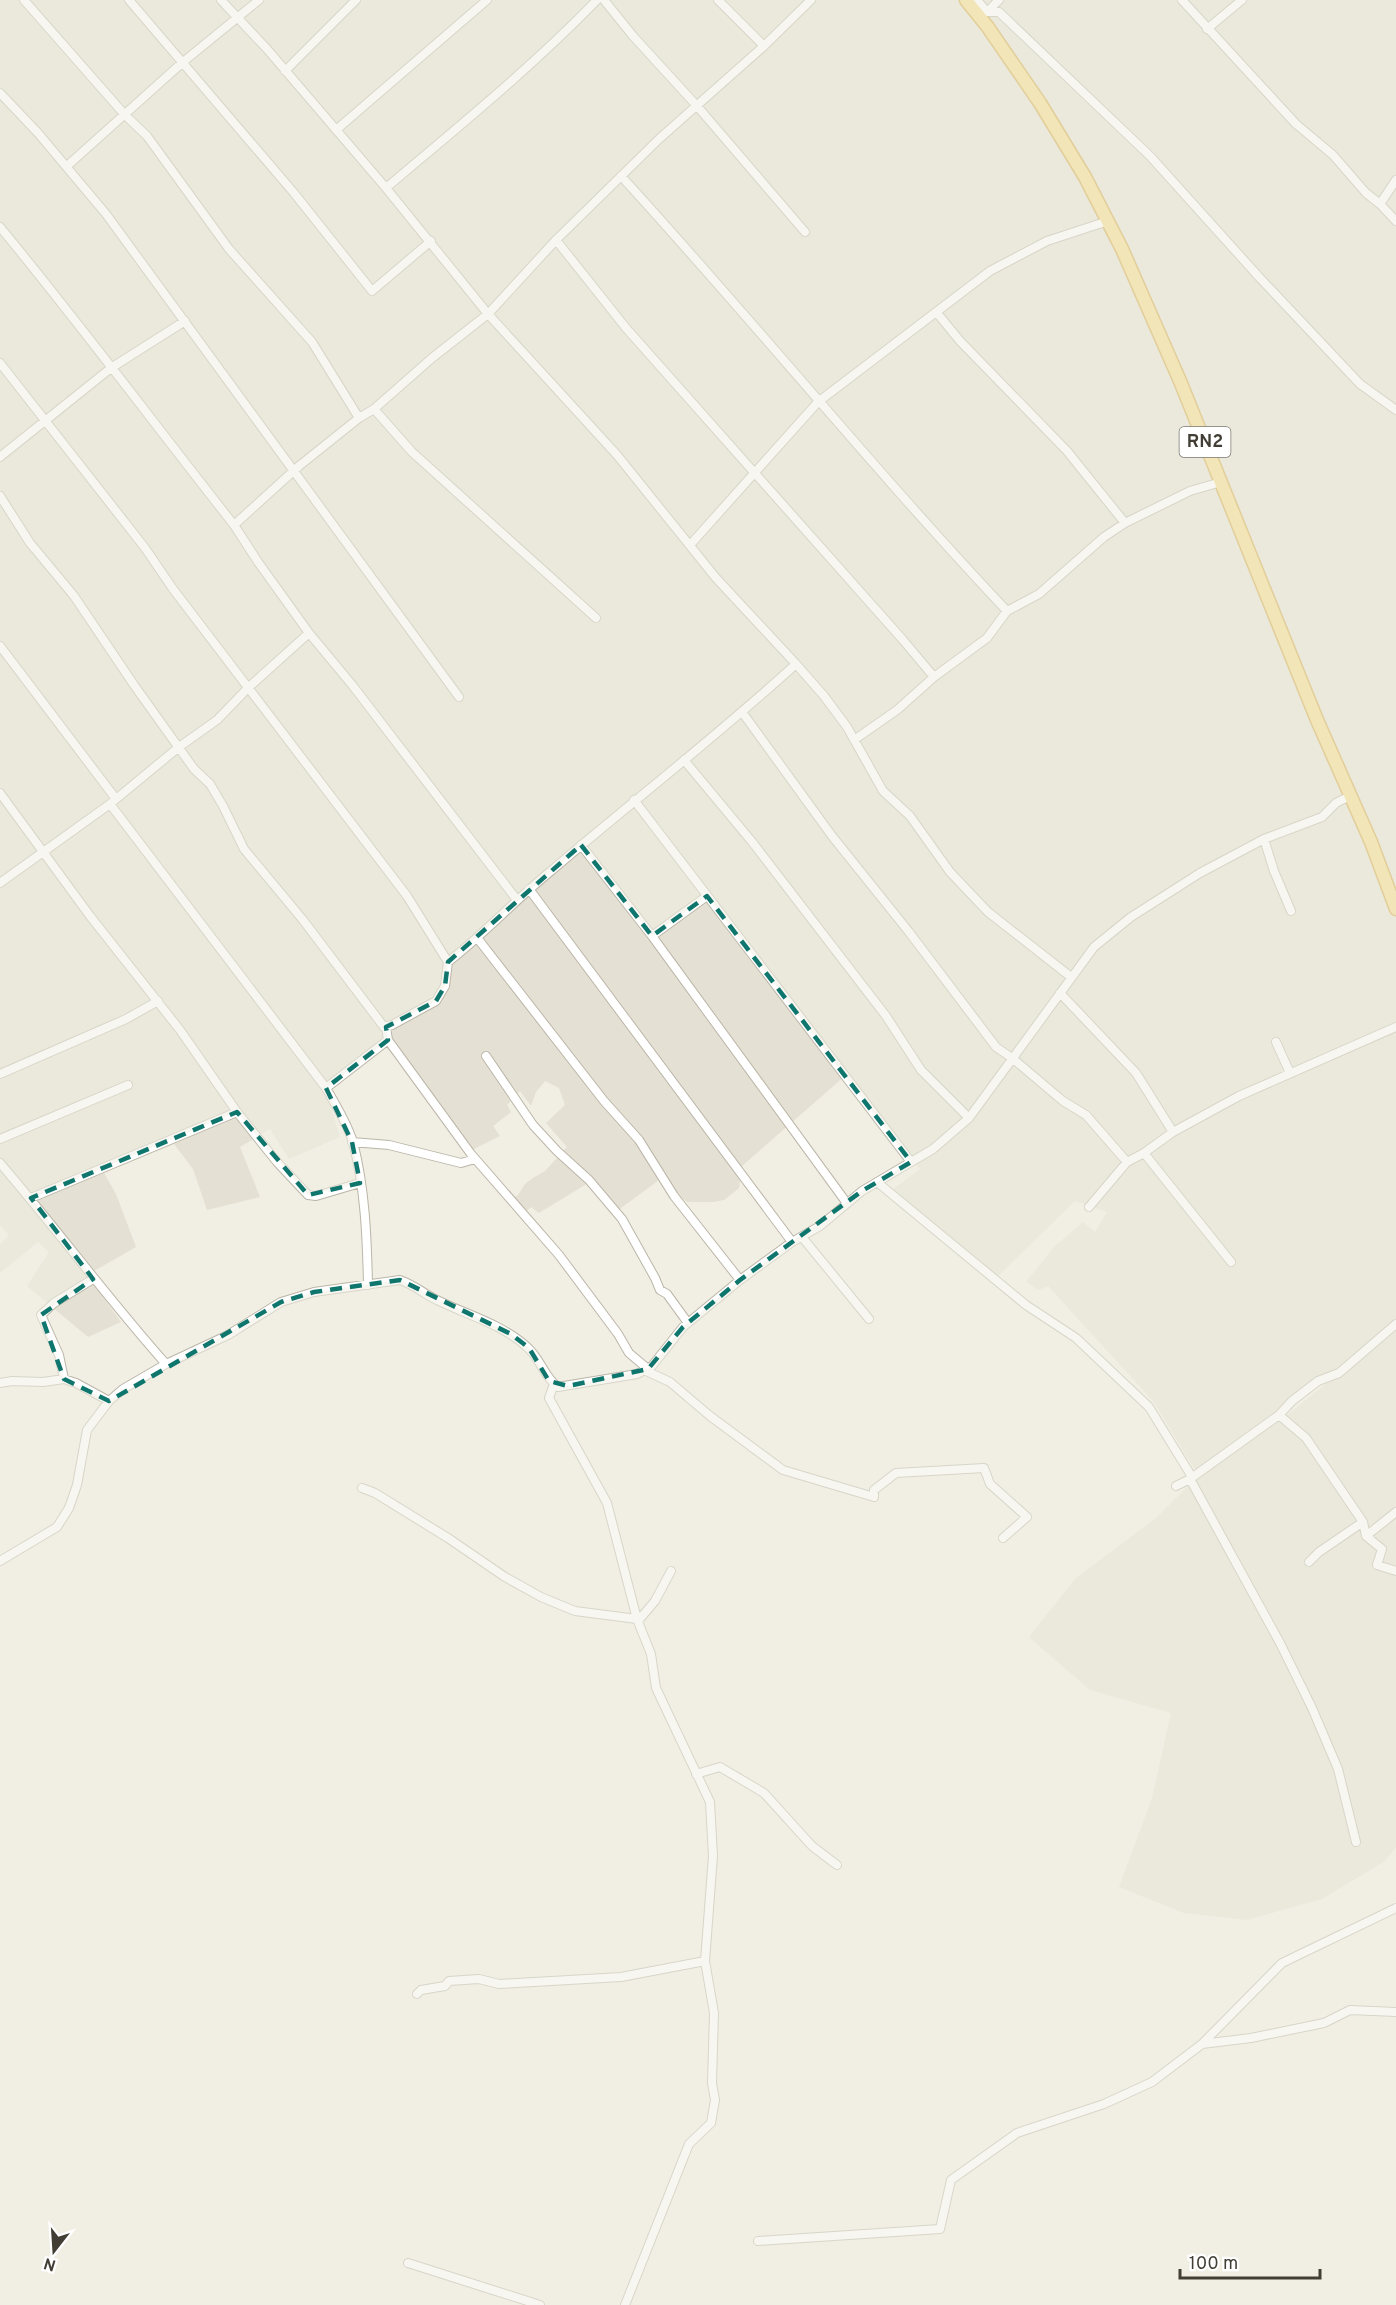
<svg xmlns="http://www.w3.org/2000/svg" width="1396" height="2305" font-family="Overpass,sans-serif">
  <rect width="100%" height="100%" fill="#f1eee4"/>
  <path fill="#e4e0d3" d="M 0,0 L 1396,0 L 1396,1320 L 1337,1370 L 1306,1386 L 1267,1422 L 1195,1470 L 1154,1402 L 1048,1286 L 1038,1290 L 1026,1282 L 1054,1247 L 1083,1222 L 1095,1232 L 1107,1212 L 1075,1201 L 998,1276 L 893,1189 L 920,1169 L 846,1075 L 742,1166 L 739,1188 L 724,1200 L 714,1202 L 687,1202 L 659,1180 L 613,1214 L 588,1183 L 539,1213 L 531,1207 L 521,1216 L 507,1201 L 518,1195 L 525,1184 L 533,1178 L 545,1171 L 567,1147 L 546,1123 L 565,1105 L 559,1088 L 545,1081 L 536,1092 L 531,1106 L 520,1091 L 507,1105 L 511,1112 L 493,1126 L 500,1136 L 468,1152 L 412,1076 L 384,1045 L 326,1091 L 340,1137 L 289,1159 L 270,1129 L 240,1147 L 260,1197 L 207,1210 L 193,1169 L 174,1144 L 104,1173 L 116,1194 L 136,1247 L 87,1275 L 121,1322 L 88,1337 L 27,1286 L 49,1252 L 38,1242 L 0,1273 L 0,1245 L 9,1235 L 0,1225 Z
    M 1396,1328 L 1396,1847 L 1385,1861 L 1322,1899 L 1247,1920 L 1184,1913 L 1119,1887 L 1152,1798 L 1171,1713 L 1090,1690 L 1029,1637 L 1076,1578 L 1156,1518 L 1187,1487 L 1277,1423 Z"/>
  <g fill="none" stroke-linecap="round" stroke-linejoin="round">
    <defs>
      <path id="minor" d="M 24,0 L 125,115 L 147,136 L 229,249 L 312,342 L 359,418
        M 129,0 L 294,193 L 372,291 L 431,241
        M 604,0 L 633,36 L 697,106 L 805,232
        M 718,0 L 764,46
        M 977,0 L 987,12 L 999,12 L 1150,156 L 1259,277 L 1360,384 L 1396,410
        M 1182,0 L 1296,124 L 1333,155 L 1366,193 L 1380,204 L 1396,221
        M 987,12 L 999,0
        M 1207,29 L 1242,0
        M 285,71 L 356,0
        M 0,93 L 38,133 L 106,214 L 459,697
        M 336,130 L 487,0
        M 67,166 L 183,62 L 259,0
        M 621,176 C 752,319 874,470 1007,611
        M 386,188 C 458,127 531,68 597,0
        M 1380,204 L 1396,180
        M 0,227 C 80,324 156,426 234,525
        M 556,240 L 626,328 L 903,640 L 934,677
        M 937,313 L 960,341 L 1067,451 L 1125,523
        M 0,363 L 145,548 L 173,589 L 407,896 L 448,962
        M 374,409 L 412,452 L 596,618
        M 0,457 L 111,368 L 185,321
        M 0,496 L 30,543 L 74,596 L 134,685 L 194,769 L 210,784 L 223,806 L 244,849 L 303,920 L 384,1027 L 392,1025 L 436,1001 L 445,986 L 448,962 C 484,934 515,900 551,871 C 632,802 717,736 796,664 L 716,578 L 617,455 L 488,314 L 386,188 L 267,49 L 221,0
        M 690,545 L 818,402 L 990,271 L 1047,241 L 1108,221
        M 0,646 L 116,799
        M 796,664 L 824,696 L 847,727 L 883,791 L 910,816 L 950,872 L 988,912 L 1071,977
        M 742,712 L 832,836 L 909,932 L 996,1047 L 1012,1058 L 1063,1101 L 1086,1115 L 1127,1162
        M 854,740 L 897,710 L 934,677 L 987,638 L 1007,611 L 1039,594 L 1104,537 L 1125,523 L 1190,491 L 1221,482
        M 684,760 L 753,843 L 886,1016 L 921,1070 L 969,1118
        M 0,793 L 90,916 L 180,1030 L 237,1112 L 277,1162 L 308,1195 L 316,1196 L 360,1183
        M 634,800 L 911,1162
        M 110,804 L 326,1088 C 336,1105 347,1123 353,1142 C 365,1188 367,1237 368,1285
        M 1264,839 L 1274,871 L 1291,911
        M 581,845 L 652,936 L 846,1202
        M 0,883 L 110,804 L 179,747 L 217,720 L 249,687 L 309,633
        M 529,889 L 792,1242
        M 517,900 L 353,686 L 309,633 L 258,562 L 234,525 L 299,466 L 359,418 L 374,409 L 432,358 L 488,314 L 556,240 L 659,139 L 764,46 L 811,0
        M 652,936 L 707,896
        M 478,939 L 604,1101 L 639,1140 L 674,1196 L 740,1280
        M 1060,993 L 1136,1073 L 1173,1132
        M 386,1027 L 388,1040 L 471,1154 L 559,1255 L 618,1334 L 629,1353 L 648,1369
        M 1276,1042 L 1290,1073
        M 486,1056 L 533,1125 L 557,1151 L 589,1180 L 622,1219 L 655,1278 L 660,1290 L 667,1294 L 688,1323
        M 0,1074 L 126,1019 L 158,1001
        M 326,1088 L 388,1040
        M 0,1139 L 128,1085
        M 352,1142 L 389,1145 L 461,1163 L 475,1159
        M 1144,1153 L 1231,1262
        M 0,1163 C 57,1229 108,1299 166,1364
        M 877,1182 L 1026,1305 L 1076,1338 L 1149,1407 L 1192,1477
        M 31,1198 L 237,1112
        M 1089,1207 L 1127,1162 L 1144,1153 L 1173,1132 L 1239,1096 L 1396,1027
        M 802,1237 L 869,1319
        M 644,1370 L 670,1382 L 710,1416 L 783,1470 L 874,1497 L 874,1490 L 896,1473 L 984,1468 L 990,1484 L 1027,1517 L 1003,1538
        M 64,1379 L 59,1355 L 41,1315 L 54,1303 L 93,1279
        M 0,1383 L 12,1381 L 43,1382 L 64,1379 L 76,1383 L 109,1401
        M 554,1384 L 549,1398 L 607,1503 L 637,1619 L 651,1654 L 656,1688 L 710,1802 L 713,1856 L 705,1961 L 714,2013 L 712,2083 L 715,2100 L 711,2123 L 689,2144 L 625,2305
        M 1279,1415 L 1306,1438 L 1363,1522 L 1366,1536 L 1382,1549 L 1377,1565 L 1396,1571
        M 1190,1479 L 1280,1643 L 1312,1708 L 1338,1769 L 1356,1842
        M 1176,1486 L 1190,1479 L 1279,1415 L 1292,1401 L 1318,1381 L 1339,1373 L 1396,1324
        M 362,1488 L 375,1493 L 448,1538 L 505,1577 L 541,1597 L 575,1611 L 637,1619
        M 1366,1536 L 1396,1512
        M 0,1561 L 57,1527 L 69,1508 L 77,1485 L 87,1430 L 109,1401 L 123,1389 L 166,1364 L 228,1335 L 281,1302 L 314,1292 L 400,1280 C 413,1284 424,1294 437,1300 C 467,1315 502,1324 527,1347 C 541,1359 544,1377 558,1387 L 637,1374 L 652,1366 L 683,1327 L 740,1280 L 792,1242 L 820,1226 L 862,1191 L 933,1149 L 969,1118 L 1094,947 L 1131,917 L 1200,873 L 1264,839 L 1322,817 L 1336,803 L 1350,796
        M 1309,1562 L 1319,1552 L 1363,1522
        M 638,1621 L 655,1601 L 671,1571
        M 696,1774 L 720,1767 L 764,1793 L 812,1846 L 837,1865
        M 417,1994 L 421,1990 L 445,1986 L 449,1981 L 479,1979 L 499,1984 L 621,1977 L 705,1961
        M 1202,2044 L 1282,1963 L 1396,1908
        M 758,2241 L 940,2229 L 951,2180 L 1017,2133 L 1104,2104 L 1152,2082 L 1202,2044 L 1251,2038 L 1324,2023 L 1350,2010 L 1396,2012
        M 408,2263 L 540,2305"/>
      <path id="trunk" d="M 966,0 L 987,26 L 1040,103 L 1085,177 L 1122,249 L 1180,381 L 1317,720 L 1371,842 L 1396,909"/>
    </defs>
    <use href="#minor" stroke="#bbb6a8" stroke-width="10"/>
    <use href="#trunk" stroke="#d0a63f" stroke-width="15"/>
    <use href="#minor" stroke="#fff" stroke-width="8"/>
    <use href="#trunk" stroke="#f4d983" stroke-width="12"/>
  </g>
  <path d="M0 0H1396V2305H0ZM 581,845 L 652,936 L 707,896 L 911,1162 L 862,1191 L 740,1280 L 683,1327 L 648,1369 L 568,1386 L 549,1381 L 529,1348 L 511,1334 L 400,1280 L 314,1292 L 281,1302 L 109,1401 L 64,1379 L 41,1315 L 93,1279 L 31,1198 L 237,1112 L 308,1195 L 360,1183 L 352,1142 L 326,1088 L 388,1040 L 386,1027 L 436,1001 L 445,986 L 448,962 Z" fill="#f1eee4" fill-opacity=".55" fill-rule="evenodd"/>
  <path fill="none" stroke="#0f766e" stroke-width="4.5" stroke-dasharray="12 8" stroke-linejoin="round" d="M 581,845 L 652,936 L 707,896 L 911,1162 L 862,1191 L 740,1280 L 683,1327 L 648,1369 L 568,1386 L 549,1381 L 529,1348 L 511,1334 L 400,1280 L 314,1292 L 281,1302 L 109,1401 L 64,1379 L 41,1315 L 93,1279 L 31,1198 L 237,1112 L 308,1195 L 360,1183 L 352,1142 L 326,1088 L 388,1040 L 386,1027 L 436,1001 L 445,986 L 448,962 Z"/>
  <g text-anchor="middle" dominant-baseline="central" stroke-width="6" stroke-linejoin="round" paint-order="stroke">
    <rect fill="#fff" stroke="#7b7872" stroke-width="1.5" x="1179.5" y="427" width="51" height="30" rx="4.5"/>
    <g font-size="18" font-weight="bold" fill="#423e35">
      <text x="1205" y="442">RN2</text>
    </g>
  </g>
  <g transform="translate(54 2251) rotate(197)" stroke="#ffffff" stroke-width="4.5" paint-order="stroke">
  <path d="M0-4.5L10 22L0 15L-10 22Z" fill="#423e35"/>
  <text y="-9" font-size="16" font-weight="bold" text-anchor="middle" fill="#423e35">N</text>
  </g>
  <path d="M1180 2269v9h140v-9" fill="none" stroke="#423e35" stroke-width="3"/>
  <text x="1189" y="2269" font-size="18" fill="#423e35" stroke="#ffffff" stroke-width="4.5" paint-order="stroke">100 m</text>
</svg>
